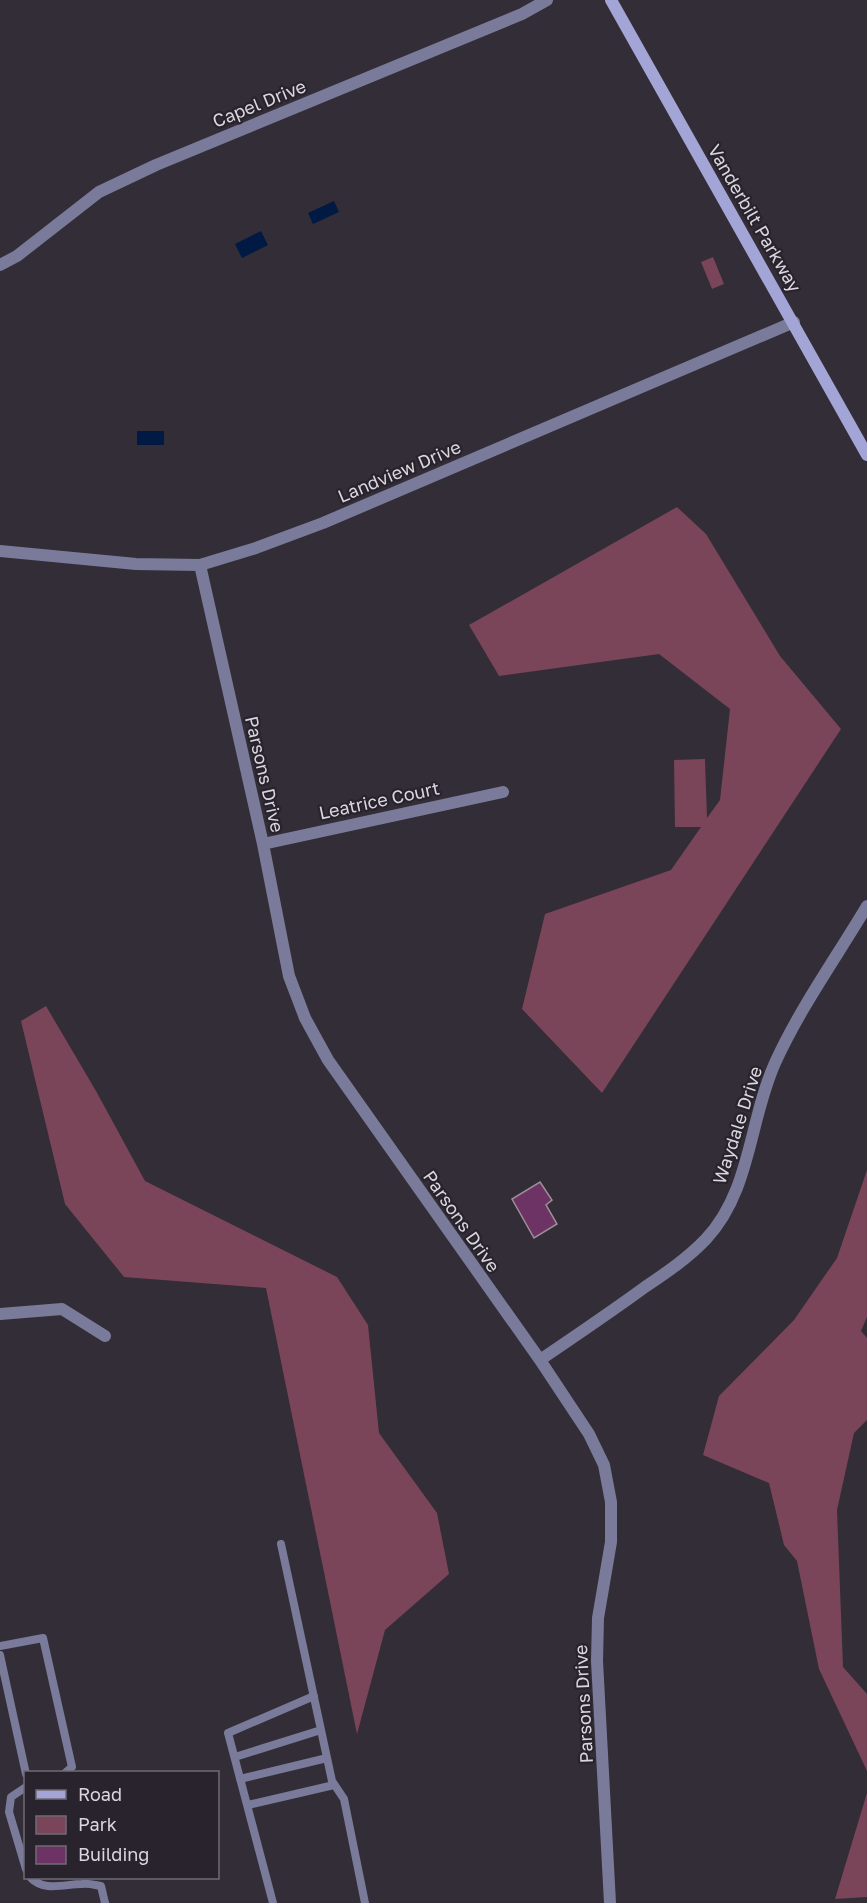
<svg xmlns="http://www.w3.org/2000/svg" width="867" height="1903" font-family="'Golos Text',sans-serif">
  <rect width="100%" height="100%" fill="#322d37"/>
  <path fill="#7a4558" d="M 713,257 L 724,284 L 712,289 L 701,262 Z
    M 677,507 L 706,534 L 780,656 L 841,729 L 602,1093 L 522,1009 L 545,914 L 671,870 L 701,827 L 675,827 L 674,760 L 705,759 L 707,818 L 720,800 L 730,709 L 659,654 L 499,676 L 469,625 Z
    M 46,1006 L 96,1091 L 145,1181 L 337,1277 L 368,1325 L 379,1433 L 437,1513 L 449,1574 L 385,1630 L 357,1734 L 266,1288 L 124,1277 L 65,1204 L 21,1021 Z
    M 867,1170 L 867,1317 L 861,1331 L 867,1338 L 867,1420 L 854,1433 L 837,1510 L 843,1667 L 867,1694 L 867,1771 L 819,1669 L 797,1561 L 784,1545 L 769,1483 L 703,1455 L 719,1396 L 794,1320 L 837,1258 Z
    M 867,1793 L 867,1897 L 835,1899 Z"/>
  <path fill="#011a44" d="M 334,201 L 339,212 L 313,224 L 308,213 Z
    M 261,231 L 268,245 L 242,258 L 235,244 Z
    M 137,431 L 164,431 L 164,445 L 137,445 Z"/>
  <path fill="#6d3364" stroke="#9b8f98" stroke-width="1.5" d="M 540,1182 L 552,1200 L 546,1205 L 557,1224 L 534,1238 L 512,1199 Z"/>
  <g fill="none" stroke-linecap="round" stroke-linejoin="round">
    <path stroke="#7a7b9a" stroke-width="8" d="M 281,1544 L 332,1781 L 344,1799 L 365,1903
      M 0,1646 L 43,1638 L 72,1767 L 66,1772
      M 0,1655 L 26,1774
      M 235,1757 L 321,1730
      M 240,1779 L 327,1758
      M 26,1787 L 11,1797 L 9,1812 L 26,1869
      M 248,1805 L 334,1785
      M 31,1878 C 44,1892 65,1884 82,1884 C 88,1883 95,1885 101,1886 L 105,1903
      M 273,1903 L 228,1733 L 314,1696"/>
    <path stroke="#7a7b9a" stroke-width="12" d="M 0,265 L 17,256 L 99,192 L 156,165 L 522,14 L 547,0
      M 0,551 L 136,564 L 200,565 L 256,548 L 323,523 L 794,322
      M 200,565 L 263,844 L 289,976 L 305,1018 L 328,1060 L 540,1360 L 589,1434 L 604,1465 L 611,1502 L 611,1542 L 598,1618 L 597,1661 L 610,1903
      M 263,844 L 503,792
      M 0,1314 L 62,1309 L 105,1336
      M 540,1360 C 575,1336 611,1312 645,1287 C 666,1273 688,1258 706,1239 C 751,1191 749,1121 775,1063 C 800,1008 836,958 867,906"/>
    <path stroke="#a4a5d7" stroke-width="12" d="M 611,0 L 867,455"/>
  </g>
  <g text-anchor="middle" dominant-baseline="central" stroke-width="4.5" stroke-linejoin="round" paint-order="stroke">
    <g font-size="18" fill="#dbd7de" stroke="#28232d">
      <text transform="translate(259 103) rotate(-22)">Capel Drive</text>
      <text transform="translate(755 218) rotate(60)">Vanderbilt Parkway</text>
      <text transform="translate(399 471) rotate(-23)">Landview Drive</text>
      <text transform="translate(265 774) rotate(77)">Parsons Drive</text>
      <text transform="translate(379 800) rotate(-12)">Leatrice Court</text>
      <text transform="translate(737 1125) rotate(-72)">Waydale Drive</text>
      <text transform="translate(462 1221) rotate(55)">Parsons Drive</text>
      <text transform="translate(583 1704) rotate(-93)">Parsons Drive</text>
    </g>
  </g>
  <rect x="24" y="1771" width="195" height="108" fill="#28232d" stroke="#706b74" stroke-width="1.5"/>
  <rect x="36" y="1790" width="30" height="9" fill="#a4a5d7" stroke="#706b74" stroke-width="1.5"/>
  <text x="78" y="1801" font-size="18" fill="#dbd7de">Road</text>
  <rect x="36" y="1816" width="30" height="18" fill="#7a4558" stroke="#706b74" stroke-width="1.5"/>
  <text x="78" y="1831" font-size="18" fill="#dbd7de">Park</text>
  <rect x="36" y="1846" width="30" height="18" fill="#6d3364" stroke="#706b74" stroke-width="1.5"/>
  <text x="78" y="1861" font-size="18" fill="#dbd7de">Building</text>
</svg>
